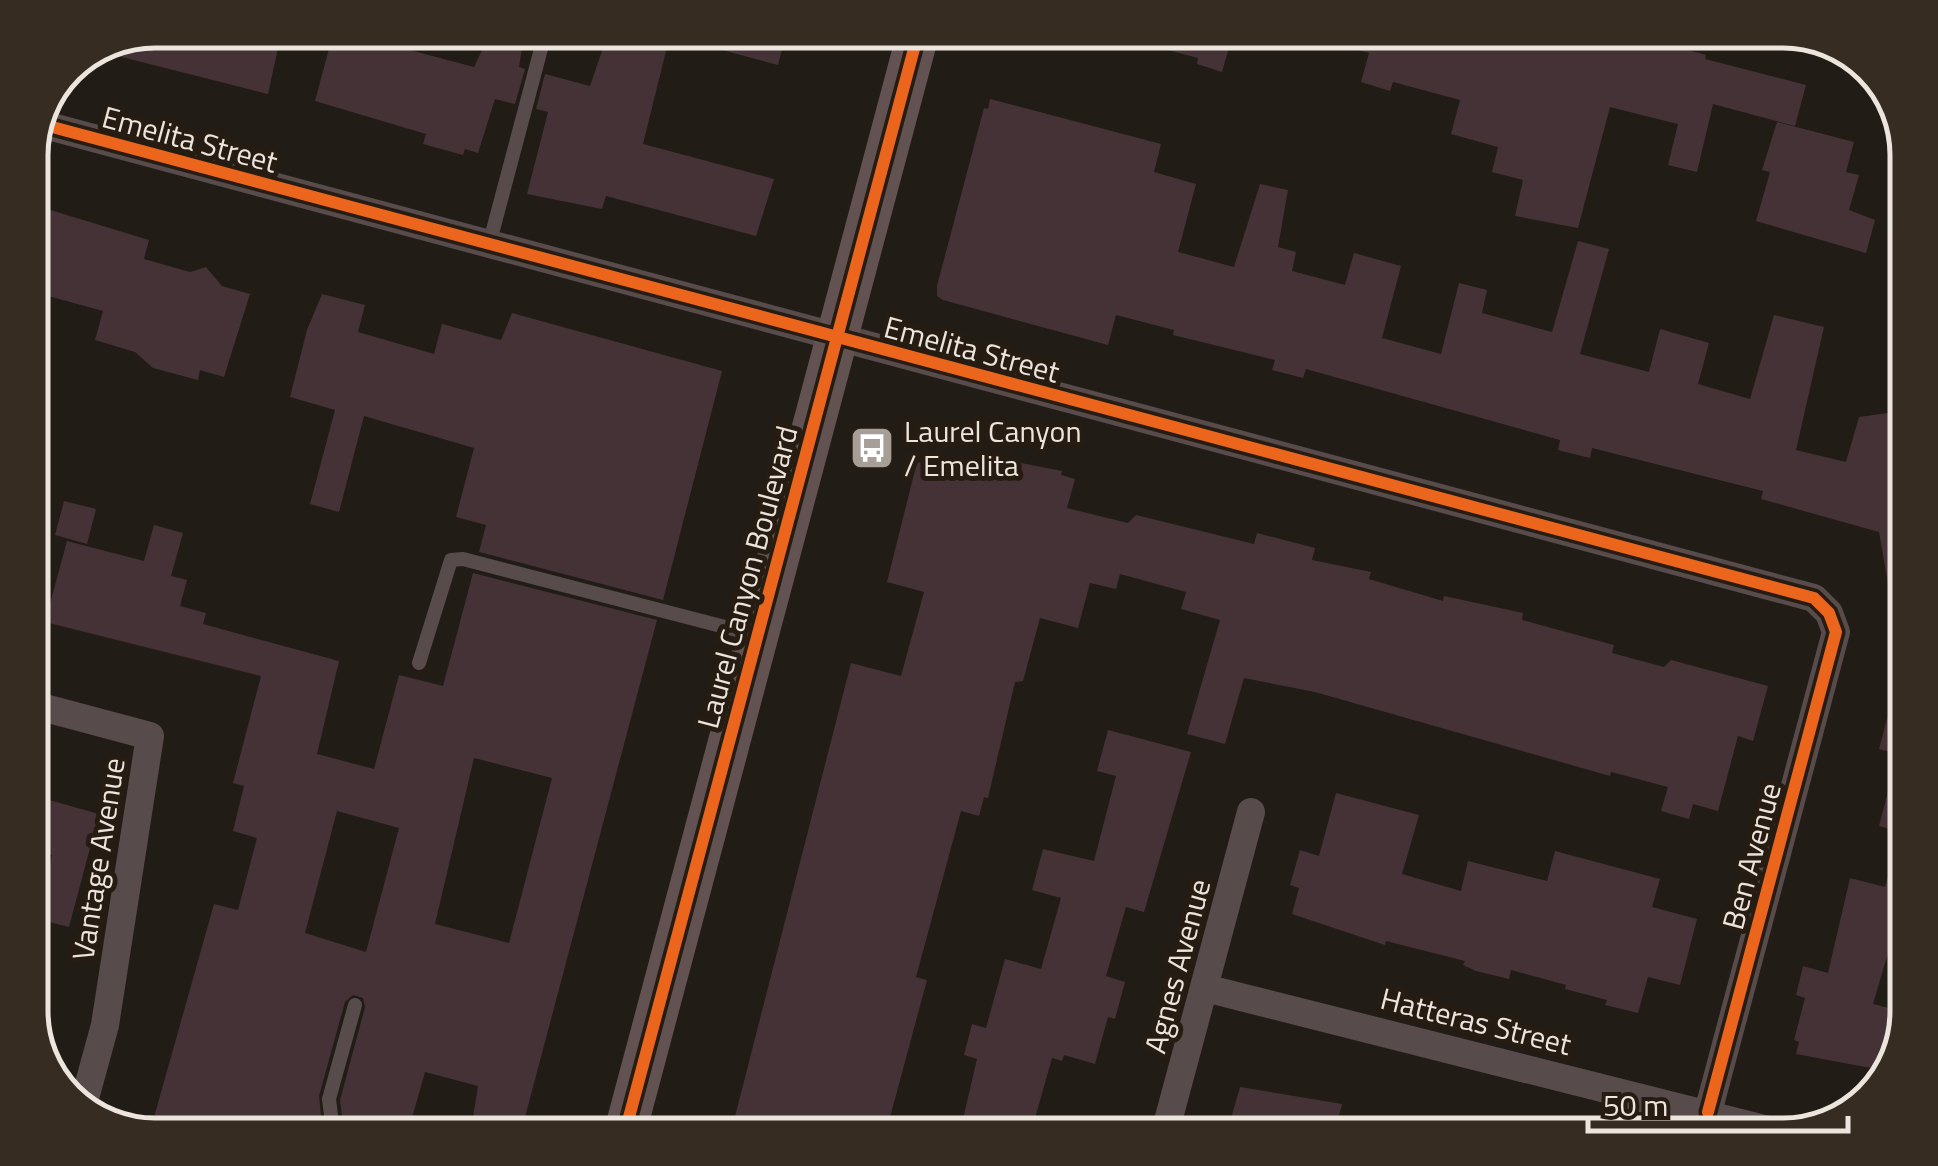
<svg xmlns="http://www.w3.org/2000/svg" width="1938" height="1166" font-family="'Titillium Web',sans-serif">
  <rect width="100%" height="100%" fill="#221c16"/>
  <path fill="#443237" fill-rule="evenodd" d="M 155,30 L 282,30 L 268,94 L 102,52 Z
    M 334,30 L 474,67 L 492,30 L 525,30 L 519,67 L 525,69 L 515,104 L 495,99 L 478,153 L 465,149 L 463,155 L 423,144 L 426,134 L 315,101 Z
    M 682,30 L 787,30 L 778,65 L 681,39 Z
    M 1128,30 L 1234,30 L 1222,72 L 1197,64 L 1198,58 L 1127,39 Z
    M 1318,30 L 1594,30 L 1674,46 L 1706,55 L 1705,59 L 1806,85 L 1795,126 L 1713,104 L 1697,172 L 1668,165 L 1678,124 L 1610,107 L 1578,228 L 1515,216 L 1523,180 L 1492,172 L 1498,147 L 1451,134 L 1460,100 L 1393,82 L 1390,91 L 1361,82 L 1369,53 L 1317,39 Z
    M 608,33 L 667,47 L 643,144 L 774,179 L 756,236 L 606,196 L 602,209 L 527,194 L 548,112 L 536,109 L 545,74 L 590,86 Z
    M 990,99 L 1161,144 L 1154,172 L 1196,184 L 1178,252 L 1234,267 L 1260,184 L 1288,190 L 1278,247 L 1296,252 L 1292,271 L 1345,285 L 1354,253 L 1401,266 L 1382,338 L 1441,354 L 1459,283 L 1487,290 L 1482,313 L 1552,332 L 1578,241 L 1609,249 L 1580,354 L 1649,372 L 1660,329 L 1709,343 L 1698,384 L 1750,399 L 1774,315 L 1824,327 L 1796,450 L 1846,462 L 1859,417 L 1902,411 L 1908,455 L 1908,610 L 1893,612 L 1879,532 L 1761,499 L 1763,491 L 1592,448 L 1590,458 L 1558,450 L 1560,440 L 1306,369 L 1303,378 L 1272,370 L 1275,360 L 1173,335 L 1174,330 L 1116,315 L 1108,345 L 943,300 L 937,296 L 937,286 L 984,108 L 988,109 Z
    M 1777,122 L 1854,142 L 1846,172 L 1859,175 L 1849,210 L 1875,220 L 1866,253 L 1756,221 L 1770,172 L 1762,170 Z
    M 47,209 L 149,240 L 144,259 L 190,272 L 206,267 L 222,286 L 250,294 L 224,377 L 200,370 L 198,380 L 153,368 L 135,352 L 95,340 L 103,311 L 30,291 L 30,273 Z
    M 322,294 L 365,305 L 358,332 L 434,354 L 442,324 L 501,340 L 512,313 L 722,371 L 663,600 L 479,552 L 486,525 L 456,517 L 474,448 L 364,416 L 339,512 L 310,504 L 335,410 L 290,397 L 307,330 Z
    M 1001,459 L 1062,471 L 1061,475 L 1075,479 L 1067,508 L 1128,523 L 1136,515 L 1254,544 L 1257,533 L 1315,548 L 1312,560 L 1371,572 L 1369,579 L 1443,601 L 1444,596 L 1523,613 L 1522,620 L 1614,645 L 1612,653 L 1664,667 L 1671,660 L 1768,686 L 1753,741 L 1738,736 L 1718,811 L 1693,804 L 1689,819 L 1661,811 L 1668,787 L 1611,772 L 1610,776 L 1315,692 L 1244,678 L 1225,744 L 1187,734 L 1220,620 L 1181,609 L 1186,592 L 1120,574 L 1116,589 L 1090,583 L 1078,628 L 1040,618 L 1023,681 L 1015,682 L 988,798 L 984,797 L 979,816 L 961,811 L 916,977 L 927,980 L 885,1136 L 730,1136 L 851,663 L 901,676 L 924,592 L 887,582 L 917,462 L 946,470 L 949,460 L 997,473 Z
    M 64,501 L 96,509 L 87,544 L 55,535 Z
    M 154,525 L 183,533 L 171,576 L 187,580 L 180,606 L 206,613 L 203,624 L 339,661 L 317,754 L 374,769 L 399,675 L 443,686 L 473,573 L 657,620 L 520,1136 L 470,1136 L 478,1086 L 425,1072 L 407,1136 L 369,1136 L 343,1124 L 340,1100 L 365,1007 L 363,998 L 353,995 L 345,1002 L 319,1096 L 323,1136 L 149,1135 L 214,904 L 238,910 L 257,838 L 233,831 L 244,786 L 233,783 L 261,676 L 45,622 L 67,541 L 144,561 ZM 474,758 L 552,778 L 509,943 L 435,924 ZM 337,811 L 399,828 L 366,952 L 305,933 Z
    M 1899,674 L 1908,676 L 1908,834 L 1879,826 L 1898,754 L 1879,749 Z
    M 1108,730 L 1191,752 L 1144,912 L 1126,907 L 1106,976 L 1125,982 L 1115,1019 L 1108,1017 L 1095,1064 L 1064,1055 L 1062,1061 L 1052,1058 L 1030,1136 L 959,1136 L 977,1059 L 964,1055 L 972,1024 L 986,1028 L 1005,959 L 1041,969 L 1061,898 L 1032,890 L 1043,849 L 1094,861 L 1116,776 L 1097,771 Z
    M 1336,793 L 1419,815 L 1402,874 L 1461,891 L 1468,861 L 1547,881 L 1555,851 L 1660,879 L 1652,907 L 1697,919 L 1680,985 L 1648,977 L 1638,1013 L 1605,1005 L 1607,1000 L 1565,989 L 1566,985 L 1511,970 L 1509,979 L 1476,971 L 1463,965 L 1465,961 L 1386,941 L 1385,945 L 1292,914 L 1299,888 L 1290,885 L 1300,850 L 1319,856 Z
    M 42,798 L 99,814 L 69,927 L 36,919 L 52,855 L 30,849 Z
    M 1899,837 L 1908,838 L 1908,929 L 1896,926 L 1873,1004 L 1908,1013 L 1892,1072 L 1796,1054 L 1799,1042 L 1794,1040 L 1805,998 L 1796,995 L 1803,966 L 1828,973 L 1850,878 L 1885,887 Z
    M 1240,1087 L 1342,1104 L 1334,1136 L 1226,1136 Z"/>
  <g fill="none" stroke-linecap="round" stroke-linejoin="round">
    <path stroke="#574b4b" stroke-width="14" d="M 489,245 L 546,30
      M 419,663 L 451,560 L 463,559 L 752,634
      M 344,1136 L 333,1132 L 329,1099 L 355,1005"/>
    <path stroke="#574b4b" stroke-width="28" d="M 41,124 L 1814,598 L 1829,613 L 1836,632 L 1708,1112
      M 30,704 L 150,736 L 105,1025 L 82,1109
      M 1205,988 L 1788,1135
      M 1164,1136 L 1251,812"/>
    <path stroke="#625352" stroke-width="42" d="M 624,1136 L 919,30"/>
    <defs>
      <path id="cycleway" d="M 41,124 L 1814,598 L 1829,613 L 1836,632 L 1708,1112
        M 624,1136 L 919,30"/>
    </defs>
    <use href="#cycleway" stroke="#261c12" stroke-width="19"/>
    <use href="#cycleway" stroke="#eb651d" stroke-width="12"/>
  </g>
  <defs>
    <symbol id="bus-square" viewBox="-11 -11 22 22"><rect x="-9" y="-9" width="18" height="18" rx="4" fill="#a59f98" stroke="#261c12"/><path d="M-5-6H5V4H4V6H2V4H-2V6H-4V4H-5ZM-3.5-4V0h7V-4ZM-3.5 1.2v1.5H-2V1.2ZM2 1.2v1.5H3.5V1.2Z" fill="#fff"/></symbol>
  </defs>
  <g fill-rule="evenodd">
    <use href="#bus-square" x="847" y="423" width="50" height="50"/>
  </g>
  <g text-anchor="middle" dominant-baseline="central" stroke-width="10" stroke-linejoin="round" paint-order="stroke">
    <g font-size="30" fill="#ece5de" stroke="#261c12">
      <text transform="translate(190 139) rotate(15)">Emelita Street</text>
      <text transform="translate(972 349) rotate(15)">Emelita Street</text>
      <text transform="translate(747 577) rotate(-75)">Laurel Canyon Boulevard</text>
      <text transform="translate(1751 856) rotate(-75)">Ben Avenue</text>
      <text transform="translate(98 859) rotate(-81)">Vantage Avenue</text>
      <text transform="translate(1177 966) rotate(-75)">Agnes Avenue</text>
      <text transform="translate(1476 1021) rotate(14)">Hatteras Street</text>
    </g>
    <g font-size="30" fill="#ece5de" stroke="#261c12" text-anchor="start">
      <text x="904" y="431">Laurel Canyon<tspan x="904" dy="34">/ Emelita</tspan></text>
    </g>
  </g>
  <path d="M0 0H1938V1166H0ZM155 48H1783A107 107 0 0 1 1890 155V1011A107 107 0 0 1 1783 1118H155A107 107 0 0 1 48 1011V155A107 107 0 0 1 155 48Z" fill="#362c22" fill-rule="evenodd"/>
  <path fill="none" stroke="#ece5de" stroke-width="5" d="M155 48H1783A107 107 0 0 1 1890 155V1011A107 107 0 0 1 1783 1118H155A107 107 0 0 1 48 1011V155A107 107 0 0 1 155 48Z"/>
  <path d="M1588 1116v15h260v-15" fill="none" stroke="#ece5de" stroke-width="5"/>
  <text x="1603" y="1116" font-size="30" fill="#ece5de" stroke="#261c12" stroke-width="8" paint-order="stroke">50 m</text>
</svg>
